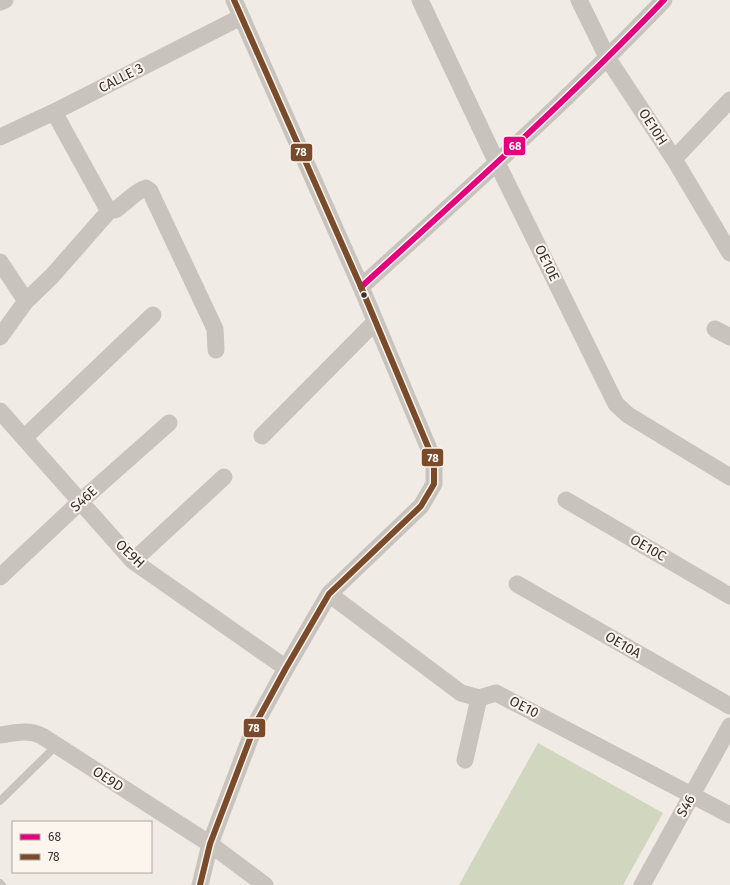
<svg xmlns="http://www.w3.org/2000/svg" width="730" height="885" font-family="'Fira Sans',sans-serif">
  <rect width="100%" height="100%" fill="#f0ebe5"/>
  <path fill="#d1d6bf" d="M 538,743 L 663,813 L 623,885 L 459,885 Z"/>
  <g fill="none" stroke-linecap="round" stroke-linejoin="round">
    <path stroke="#c9c3be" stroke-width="8" d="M 0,801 L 56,746
      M 0,883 L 2,885"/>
    <path stroke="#c9c3be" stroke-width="17" d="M 420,0 L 497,163 L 616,404 L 628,415 L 730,477
      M 579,0 L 608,59 L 674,159 L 730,253
      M 0,2 L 5,0
      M 54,112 L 107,208 L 115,210 C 124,204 137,190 146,188 L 150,191 L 215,329 L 216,350
      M 0,137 L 54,112 L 241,17
      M 674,159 L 730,100
      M 0,262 L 26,301
      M 361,287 C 464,193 568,100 664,0
      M 715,329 L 730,337
      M 0,337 L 26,301 L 52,276 L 110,210
      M 0,411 L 133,561 L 286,668
      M 262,436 L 375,322
      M 24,438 L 153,315
      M 566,500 L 730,596
      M 133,561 L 224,477
      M 0,577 L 81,501 L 169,423
      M 517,584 L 730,706
      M 329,594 L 461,693 L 479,698 L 496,693 L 730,815
      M 0,735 C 15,733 28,729 42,736 L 210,844 L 265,885
      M 465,760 L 479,698
      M 200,885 L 210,844 L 256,723 L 286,668 L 329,594 L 421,506 L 434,484 L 434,461 L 361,287 L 234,0
      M 642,885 L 730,726"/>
    <defs>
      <path id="bus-1" d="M 361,287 C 464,193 568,100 664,0"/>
      <path id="bus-2" d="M 200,885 L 210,844 L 256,723 L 286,668 L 329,594 L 421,506 L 434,484 L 434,461 L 361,287 L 234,0"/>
    </defs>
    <use href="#bus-1" stroke="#fbf5ee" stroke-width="9"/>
    <use href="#bus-2" stroke="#fbf5ee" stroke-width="9"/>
    <use href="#bus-1" stroke="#e5007d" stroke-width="6"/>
    <use href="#bus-2" stroke="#7a4b2a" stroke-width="6"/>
  </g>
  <circle fill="#3b302b" stroke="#fbf5ee" stroke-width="1.5" cx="364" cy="295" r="3.5"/>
  <g text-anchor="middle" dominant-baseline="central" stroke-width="4" stroke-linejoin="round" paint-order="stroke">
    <g font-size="14" fill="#3b302b" stroke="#fbf5ee">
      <text transform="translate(121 78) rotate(-27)">CALLE 3</text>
      <text transform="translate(653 127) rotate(57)">OE10H</text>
      <text transform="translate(547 263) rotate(64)">OE10E</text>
      <text transform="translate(84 499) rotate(-42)">S46E</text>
      <text transform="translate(648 548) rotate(30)">OE10C</text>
      <text transform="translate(130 554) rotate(44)">OE9H</text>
      <text transform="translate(623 645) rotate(30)">OE10A</text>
      <text transform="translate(524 707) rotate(27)">OE10</text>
      <text transform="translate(108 779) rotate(33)">OE9D</text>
      <text transform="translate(686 806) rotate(-61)">S46</text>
    </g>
  </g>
  <g stroke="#fbf5ee" stroke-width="1.5">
    <rect x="503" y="136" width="23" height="20" rx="4" fill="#e5007d"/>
    <rect x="290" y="143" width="23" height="19" rx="4" fill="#7a4b2a"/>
    <rect x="421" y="448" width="23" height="19" rx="4" fill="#7a4b2a"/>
    <rect x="243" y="718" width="23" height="20" rx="4" fill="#7a4b2a"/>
  </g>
  <g font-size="11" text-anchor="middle" font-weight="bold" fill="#fff">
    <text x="515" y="150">68</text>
    <text x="301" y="156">78</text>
    <text x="433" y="462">78</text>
    <text x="254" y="732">78</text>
  </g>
  <rect x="12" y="821" width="140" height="52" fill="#fbf5ee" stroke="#aea6a0"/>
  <rect x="20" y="834" width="20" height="6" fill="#e5007d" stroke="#aea6a0"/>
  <text x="48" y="841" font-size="12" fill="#3b302b">68</text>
  <rect x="20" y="854" width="20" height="6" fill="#7a4b2a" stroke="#aea6a0"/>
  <text x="48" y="861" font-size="12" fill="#3b302b">78</text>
</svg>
